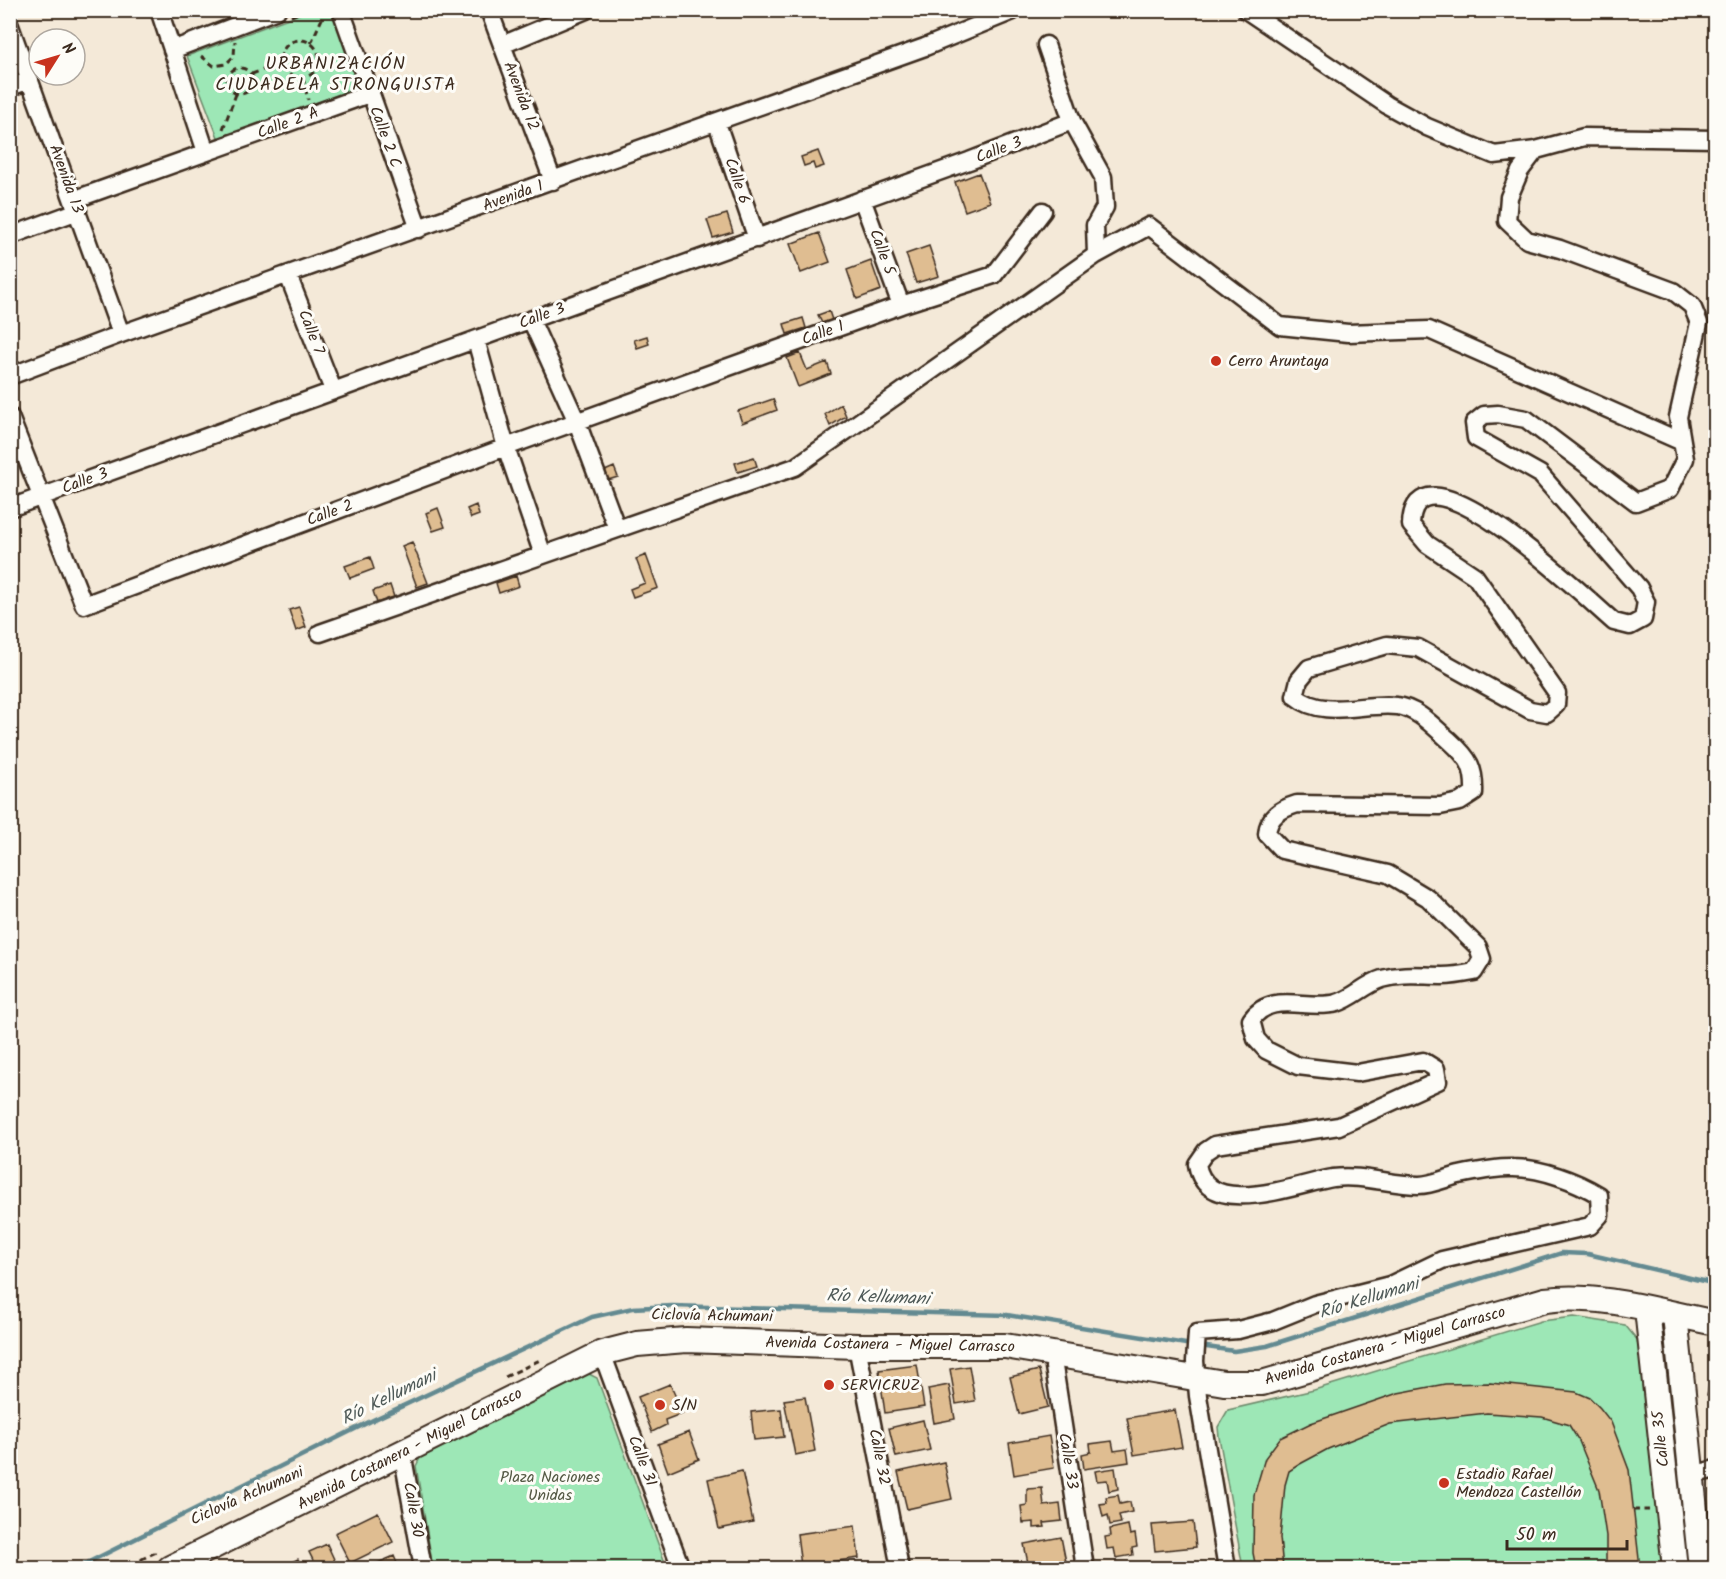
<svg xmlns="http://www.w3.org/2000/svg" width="1726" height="1579" font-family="Kalam,sans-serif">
  <rect width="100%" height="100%" fill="#f4e9d8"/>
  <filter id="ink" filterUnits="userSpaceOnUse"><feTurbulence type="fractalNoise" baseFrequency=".0167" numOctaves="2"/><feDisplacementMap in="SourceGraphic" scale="12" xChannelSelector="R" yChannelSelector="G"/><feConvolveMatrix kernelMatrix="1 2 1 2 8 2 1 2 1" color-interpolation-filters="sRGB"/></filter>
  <g filter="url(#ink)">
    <path fill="#9de7b6" stroke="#6c886a" stroke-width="1.5" d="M 307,11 L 332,11 L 361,86 L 219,140 L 187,56 Z
      M 1574,1317 L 1625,1325 L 1639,1342 L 1664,1568 L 1243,1568 L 1219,1437 L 1218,1427 L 1228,1410 L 1314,1390 L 1541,1321 Z
      M 589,1374 L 597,1378 L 667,1568 L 433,1568 L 416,1466 L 420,1458 Z"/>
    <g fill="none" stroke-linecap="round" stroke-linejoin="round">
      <path stroke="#638a91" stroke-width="4.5" d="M 1200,1346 L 1234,1351 L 1267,1346 L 1562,1253 L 1588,1254 L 1716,1284
        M 77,1568 L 375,1419 L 592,1317 L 633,1308 L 672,1306 L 1007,1315 L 1192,1345"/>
    </g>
    <path fill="#dfbd91" stroke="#3b2a1e" stroke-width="1.5" d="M 818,151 L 824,166 L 815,169 L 813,163 L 804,166 L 801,157 Z
      M 979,173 L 990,202 L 965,211 L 955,182 Z
      M 727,214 L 733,232 L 713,238 L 707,220 Z
      M 819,233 L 830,262 L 801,273 L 790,244 Z
      M 929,246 L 939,276 L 916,283 L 906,254 Z
      M 871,261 L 881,290 L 857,299 L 847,270 Z
      M 829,311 L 832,320 L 822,323 L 818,315 Z
      M 803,318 L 806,328 L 787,334 L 784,324 Z
      M 647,336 L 649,344 L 637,348 L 634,340 Z
      M 800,353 L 807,370 L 827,362 L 831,374 L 798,387 L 787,358 Z
      M 773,399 L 777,410 L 742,423 L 738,411 Z
      M 841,404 L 846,416 L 830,426 L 825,414 Z
      M 754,457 L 757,466 L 738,472 L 735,463 Z
      M 614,467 L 618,477 L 608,480 L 605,471 Z
      M 476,505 L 479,515 L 471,518 L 467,509 Z
      M 438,508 L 445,527 L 433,531 L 426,513 Z
      M 412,542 L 428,583 L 417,587 L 402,546 Z
      M 646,555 L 658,588 L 633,597 L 630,589 L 645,583 L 636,559 Z
      M 370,557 L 374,569 L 350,578 L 345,566 Z
      M 516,576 L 519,586 L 499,593 L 496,583 Z
      M 390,585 L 394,597 L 377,603 L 373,591 Z
      M 299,607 L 306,627 L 296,631 L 289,610 Z
      M 1714,1359 L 1716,1360 L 1716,1397 L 1707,1395 Z
      M 917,1365 L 924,1407 L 885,1413 L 879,1370 Z
      M 969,1366 L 975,1401 L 956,1404 L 950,1369 Z
      M 1039,1370 L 1048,1407 L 1019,1414 L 1010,1377 Z
      M 1490,1383 L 1576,1392 L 1590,1398 L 1600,1408 L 1611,1422 L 1629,1470 L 1640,1568 L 1606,1568 L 1606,1536 L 1599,1490 L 1579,1441 L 1569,1425 L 1542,1417 L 1487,1413 L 1390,1424 L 1328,1449 L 1300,1464 L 1289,1471 L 1285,1485 L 1280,1538 L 1283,1568 L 1256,1568 L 1253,1553 L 1254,1495 L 1265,1458 L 1280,1438 L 1311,1423 L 1398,1393 L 1445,1384 Z
      M 670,1384 L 683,1413 L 665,1420 L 666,1425 L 652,1432 L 638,1397 Z
      M 949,1385 L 955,1419 L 934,1423 L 928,1389 Z
      M 805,1397 L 815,1451 L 795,1455 L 784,1400 Z
      M 781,1409 L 784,1437 L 754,1440 L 751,1412 Z
      M 1175,1410 L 1182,1447 L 1134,1455 L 1127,1418 Z
      M 923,1420 L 930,1450 L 896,1457 L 889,1428 Z
      M 689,1432 L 699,1459 L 668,1472 L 658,1444 Z
      M 1049,1436 L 1054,1468 L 1014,1475 L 1009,1443 Z
      M 1112,1441 L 1114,1451 L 1127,1449 L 1129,1462 L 1084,1469 L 1082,1454 L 1091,1452 L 1090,1444 Z
      M 944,1462 L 952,1499 L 907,1509 L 898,1472 Z
      M 1115,1468 L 1118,1489 L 1109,1491 L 1107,1480 L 1097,1481 L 1095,1471 Z
      M 742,1471 L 753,1522 L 719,1529 L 708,1479 Z
      M 1042,1488 L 1044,1506 L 1060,1504 L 1062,1521 L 1044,1523 L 1045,1527 L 1034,1528 L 1034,1522 L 1023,1523 L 1021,1506 L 1027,1505 L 1027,1489 Z
      M 1118,1495 L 1120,1504 L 1130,1502 L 1132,1512 L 1119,1515 L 1121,1523 L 1110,1525 L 1108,1515 L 1103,1517 L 1100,1504 L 1107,1503 L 1106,1497 Z
      M 378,1512 L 393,1542 L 350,1563 L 335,1533 Z
      M 1193,1522 L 1196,1547 L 1155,1551 L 1152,1525 Z
      M 1128,1525 L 1130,1535 L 1135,1534 L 1137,1547 L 1132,1548 L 1133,1555 L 1116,1558 L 1114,1548 L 1107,1549 L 1105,1537 L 1111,1536 L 1110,1529 Z
      M 855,1526 L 859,1558 L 801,1566 L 797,1534 Z
      M 1061,1537 L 1066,1562 L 1029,1568 L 1024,1544 Z
      M 327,1544 L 338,1568 L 317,1568 L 309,1552 Z
      M 394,1556 L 399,1568 L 366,1568 Z
      M 298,1559 L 302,1568 L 281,1568 L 281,1567 Z"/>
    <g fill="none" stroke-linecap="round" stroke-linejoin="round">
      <defs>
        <path id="street" d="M 159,10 L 206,152
          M 341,10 L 419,229
          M 489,10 L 553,181
          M 1246,10 L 1387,105 L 1427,127 L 1494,155 L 1536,150
          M 10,26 L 121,334
          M 502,45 L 586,10
          M 1046,45 L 1072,121 L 1103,177 L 1105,207 L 1095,225 L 1096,255
          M 172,50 L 277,10
          M 10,87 L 30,80
          M 717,123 L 757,239
          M 862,199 L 901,305
          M 73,200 L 369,94
          M 10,236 L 78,211
          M 288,275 L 333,390
          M 531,320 L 577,422 L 617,529
          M 476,340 L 506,447 L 543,555
          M 10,376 L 121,334 L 925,47 L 1013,11
          M 10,417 L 84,605 L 506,447 L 901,305 L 994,275 L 1043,211
          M 10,508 L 969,161 L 1072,121
          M 320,633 L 795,467 L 1096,255 L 1149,226 L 1280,326 L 1348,333 L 1429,330 L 1682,442
          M 857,1346 L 900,1568
          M 602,1353 L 681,1568
          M 1058,1353 L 1054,1367 L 1085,1568
          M 402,1452 L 423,1568
          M 1691,1475 L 1716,1469
          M 1227,1568 L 1198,1396 L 1195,1361 L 1197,1333 L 1238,1330 L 1273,1321 L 1315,1304 L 1390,1285 L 1442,1260 L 1590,1226 L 1600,1215 L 1599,1195 C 1576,1181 1541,1168 1513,1168 C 1496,1167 1475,1172 1459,1175 C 1446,1178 1432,1185 1419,1185 C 1392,1185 1361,1174 1333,1178 C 1297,1184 1206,1221 1197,1164 L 1206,1151 L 1215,1145 L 1339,1126 L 1438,1081 L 1436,1069 L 1423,1061 L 1357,1073 L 1298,1066 L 1266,1050 L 1256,1039 L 1251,1020 C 1272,990 1305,1011 1337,1003 C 1353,998 1366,984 1382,979 C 1403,973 1421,976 1442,976 C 1453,976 1464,974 1474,972 L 1482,959 L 1478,947 L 1428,898 L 1388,874 L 1282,850 L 1267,834 C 1268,816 1281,809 1297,804 L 1440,806 L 1460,802 L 1474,793 C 1475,768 1469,758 1450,741 C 1436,729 1418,708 1397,706 C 1363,702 1324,720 1295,696 L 1299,680 L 1309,668 L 1387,645 L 1418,648 L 1530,710 L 1547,713 L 1556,705 L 1557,693 L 1475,576 L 1427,544 L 1411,525 C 1414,429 1592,604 1614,622 L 1630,626 L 1643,619 L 1646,602 L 1639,588 L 1540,474 L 1476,438 L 1474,423 L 1484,415 L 1498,414 L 1526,419 L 1636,502 L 1670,489 L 1685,459 L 1678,417 L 1699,323 L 1692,306 L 1673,291 L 1560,249 L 1527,240 L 1507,221 L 1509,197 L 1520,171 L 1536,150 L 1584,137 L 1716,139"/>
        <path id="secondary" d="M 1647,1309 L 1675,1568
          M 1675,1315 L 1701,1568
          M 170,1568 L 602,1353 L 637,1344 L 686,1340 L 857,1346 L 1005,1346 L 1224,1383 L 1262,1383 L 1545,1300 C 1603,1293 1659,1312 1716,1323"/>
      </defs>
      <use href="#street" stroke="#3b2a1e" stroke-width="21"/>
      <use href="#secondary" stroke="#3b2a1e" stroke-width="28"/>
      <path stroke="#3b2a1e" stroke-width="3" stroke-dasharray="6 4.5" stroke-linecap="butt" d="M 291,16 L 307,10
        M281 59a19 19 0 1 1 38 0a19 19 0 1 1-38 0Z
        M 311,43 L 325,12
        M 201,56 L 214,66 L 226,64 L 234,56 L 235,41
        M227 81a13 13 0 1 1 26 0a13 13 0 1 1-26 0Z
        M 252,74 L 281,63
        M 303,78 L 308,100
        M 223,129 L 236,94
        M 505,1377 L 542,1359
        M 1633,1510 L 1649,1510
        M 134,1568 L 142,1559 L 158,1551"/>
      <use href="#street" stroke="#fdfcf7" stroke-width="16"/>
      <use href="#secondary" stroke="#fdfcf7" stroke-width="24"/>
    </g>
  </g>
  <g fill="#c8321e" stroke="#fdfcf7" stroke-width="2">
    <circle cx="1216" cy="361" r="6"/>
    <circle cx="829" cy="1385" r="6"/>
    <circle cx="660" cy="1405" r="6"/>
    <circle cx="1444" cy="1483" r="6"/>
  </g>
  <g text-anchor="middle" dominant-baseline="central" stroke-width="6" stroke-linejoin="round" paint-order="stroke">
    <g font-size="16" fill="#3b2a1e" stroke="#fdfcf7">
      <text transform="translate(521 96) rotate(69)">Avenida 12</text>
      <text transform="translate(288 123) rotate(-20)">Calle 2 A</text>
      <text transform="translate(385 137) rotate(70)">Calle 2 C</text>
      <text transform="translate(999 150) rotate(-21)">Calle 3</text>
      <text transform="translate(66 179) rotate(70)">Avenida 13</text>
      <text transform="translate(737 181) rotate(71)">Calle 6</text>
      <text transform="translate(513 196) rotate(-20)">Avenida 1</text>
      <text transform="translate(882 252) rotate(70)">Calle 5</text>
      <text transform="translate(542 316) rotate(-20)">Calle 3</text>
      <text transform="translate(311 332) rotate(69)">Calle 7</text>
      <text transform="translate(823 333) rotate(-20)">Calle 1</text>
      <text transform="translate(85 481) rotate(-20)">Calle 3</text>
      <text transform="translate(330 513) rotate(-20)">Calle 2</text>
      <text transform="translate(712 1316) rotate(1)">Ciclovía Achumani</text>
      <text transform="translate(890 1345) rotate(1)">Avenida Costanera - Miguel Carrasco</text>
      <text transform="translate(1385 1346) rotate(-16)">Avenida Costanera - Miguel Carrasco</text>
      <text transform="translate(1661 1439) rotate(-96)">Calle 35</text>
      <text transform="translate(410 1449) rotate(-27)">Avenida Costanera - Miguel Carrasco</text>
      <text transform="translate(879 1457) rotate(79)">Calle 32</text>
      <text transform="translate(642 1461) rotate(69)">Calle 31</text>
      <text transform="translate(1068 1461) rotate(81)">Calle 33</text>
      <text transform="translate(247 1496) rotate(-24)">Ciclovía Achumani</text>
      <text transform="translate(413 1510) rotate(80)">Calle 30</text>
    </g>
    <g font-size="16" fill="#3b2a1e" stroke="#fdfcf7" text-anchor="start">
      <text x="1228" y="361">Cerro Aruntaya</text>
      <text x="841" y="1385">SERVICRUZ</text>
      <text x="672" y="1405">S/N</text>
      <text x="1456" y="1474">Estadio Rafael<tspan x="1456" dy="18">Mendoza Castellón</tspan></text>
    </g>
    <g font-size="16" fill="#545944" stroke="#fdfcf7">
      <text x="550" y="1477">Plaza Naciones<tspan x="550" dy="18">Unidas</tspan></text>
    </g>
    <g font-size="18" letter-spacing="1.5" fill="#3b2a1e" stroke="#fdfcf7">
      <text x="336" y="64">URBANIZACIÓN<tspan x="336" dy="21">CIUDADELA STRONGUISTA</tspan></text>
    </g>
    <g font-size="18" font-style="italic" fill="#4f5a58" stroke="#fdfcf7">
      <text transform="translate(878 1298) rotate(2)">Río Kellumani</text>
      <text transform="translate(1369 1299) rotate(-17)">Río Kellumani</text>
      <text transform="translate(389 1398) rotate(-26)">Río Kellumani</text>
    </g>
  </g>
  <rect width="1726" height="1579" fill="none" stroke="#fdfcf7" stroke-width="36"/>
  <rect x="18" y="18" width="1690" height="1543" fill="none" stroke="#3b2a1e" stroke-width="2" filter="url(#ink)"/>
  <g transform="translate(57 57) rotate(53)"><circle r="28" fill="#fdfcf7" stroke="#afa8a0" stroke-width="1.5"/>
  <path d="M0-4.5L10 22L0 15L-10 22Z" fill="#c8321e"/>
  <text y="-9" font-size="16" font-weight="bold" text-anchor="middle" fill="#3b2a1e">N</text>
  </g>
  <path d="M1507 1540v9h120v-9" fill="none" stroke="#3b2a1e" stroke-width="3"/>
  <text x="1516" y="1540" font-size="18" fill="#3b2a1e" stroke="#fdfcf7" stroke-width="4.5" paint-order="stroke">50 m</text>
</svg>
